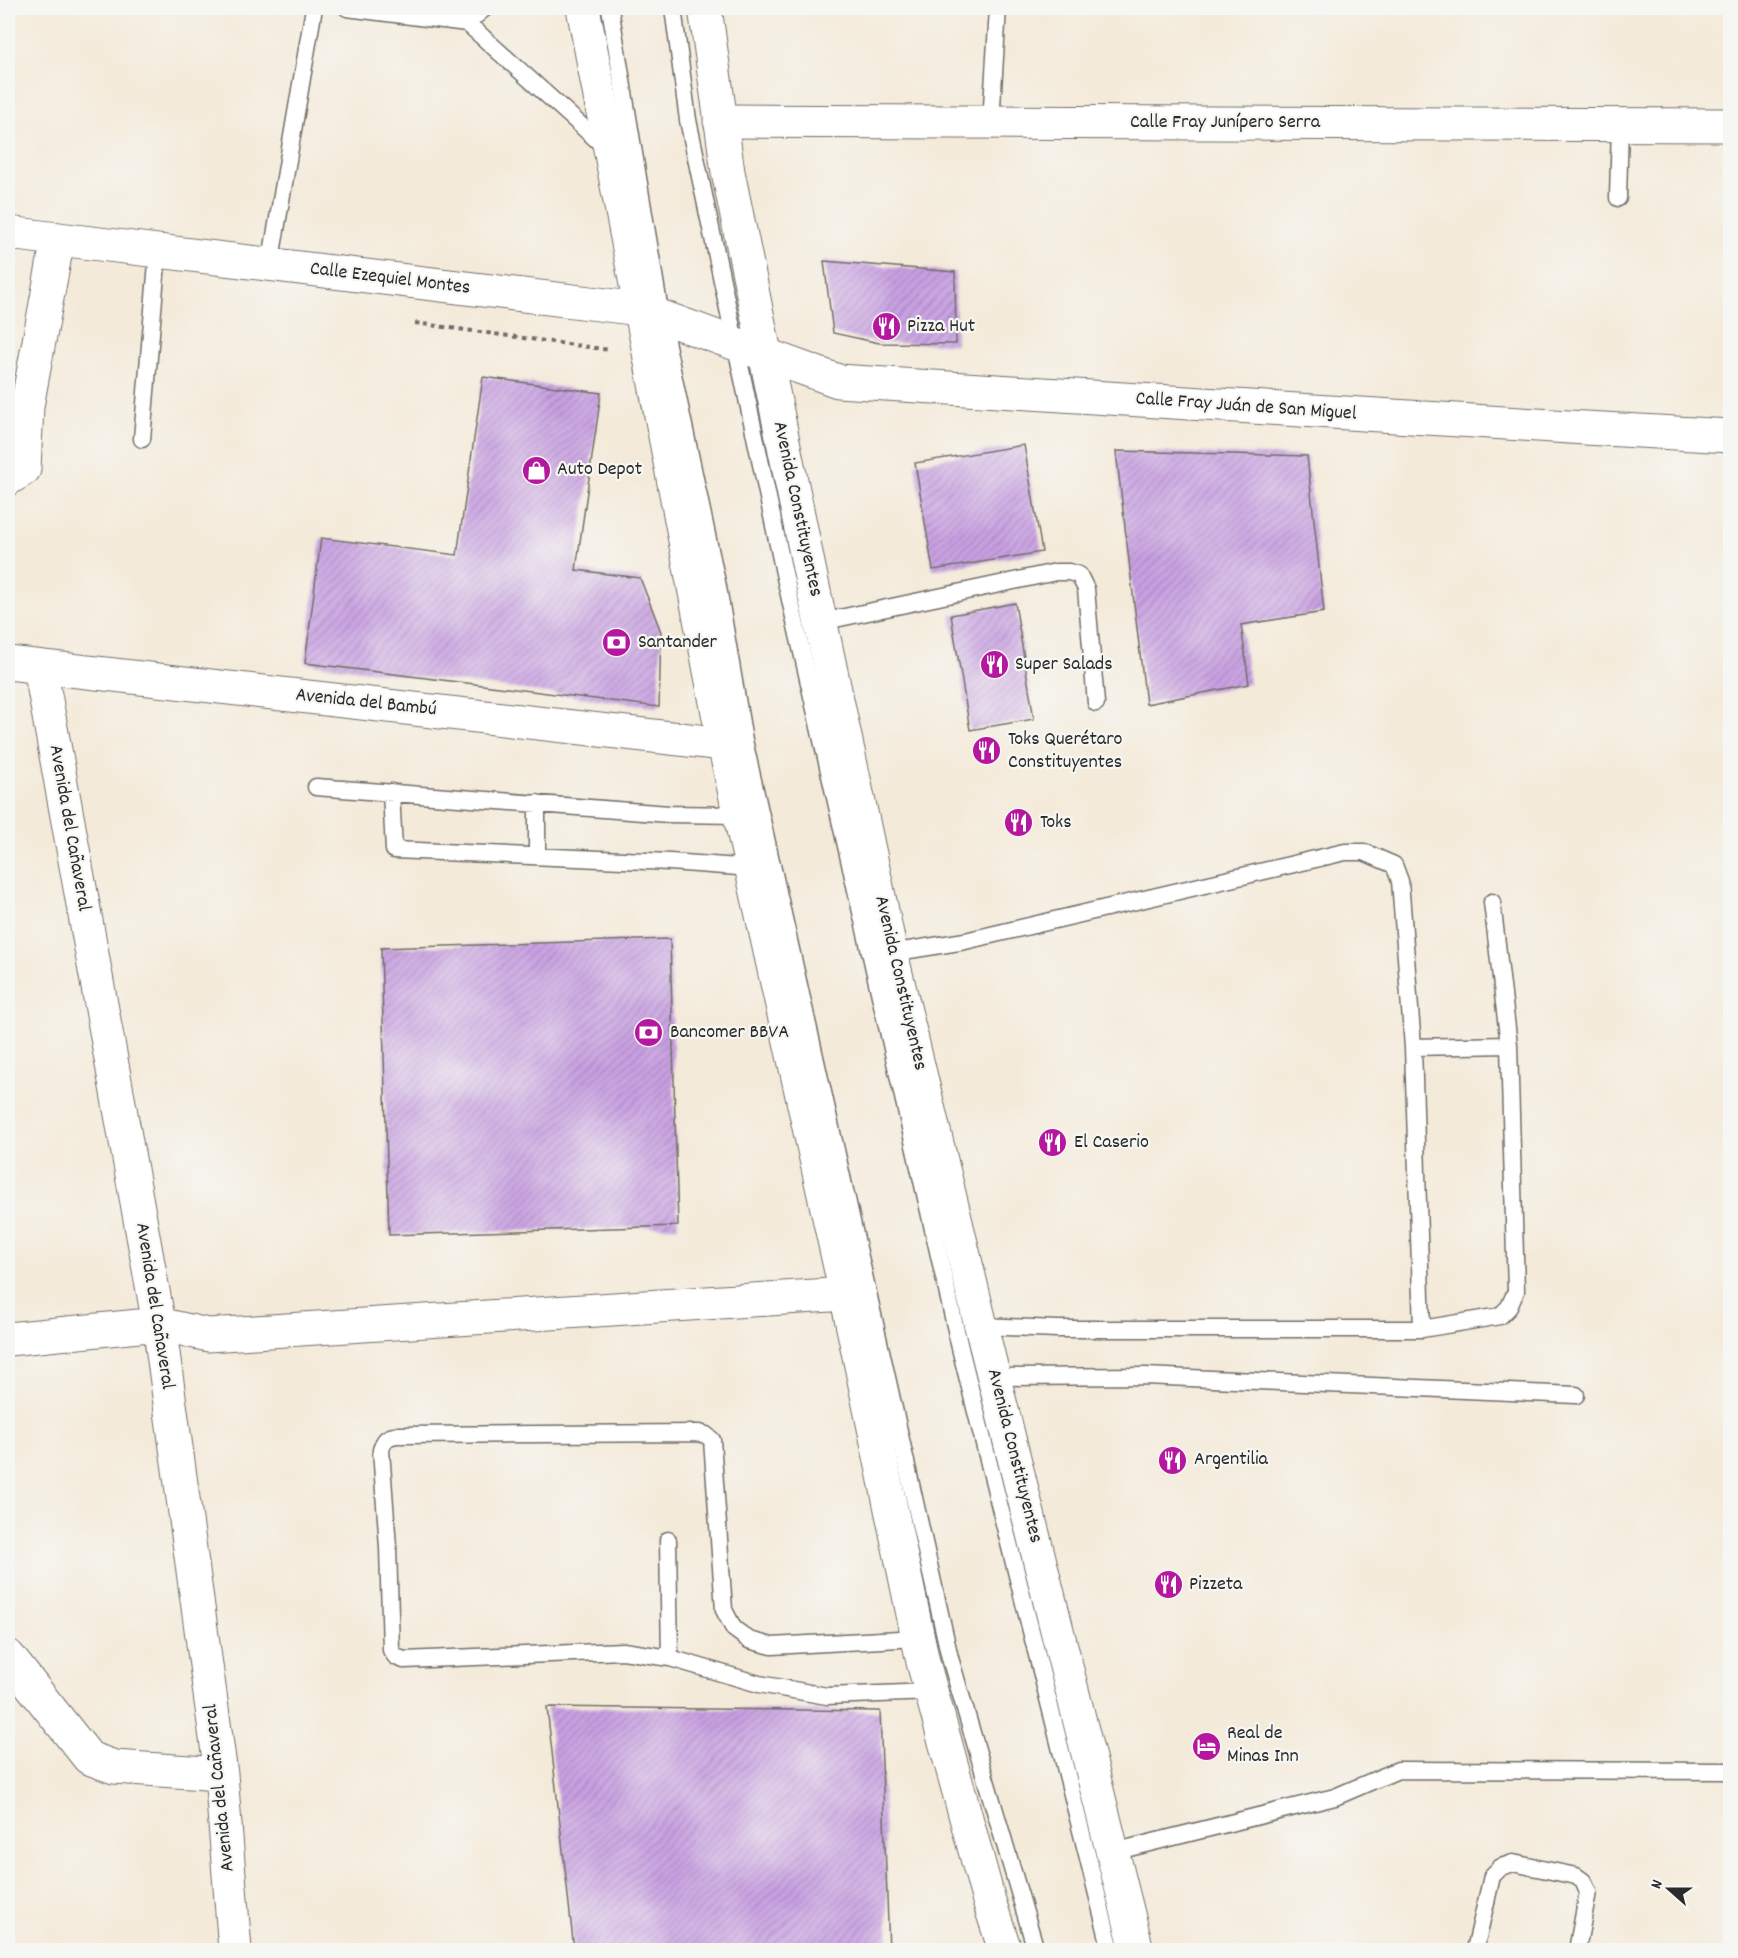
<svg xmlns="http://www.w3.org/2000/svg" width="1738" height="1958" font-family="Dekko,sans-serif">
  <defs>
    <pattern id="building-hatch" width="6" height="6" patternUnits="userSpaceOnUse" patternTransform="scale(1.5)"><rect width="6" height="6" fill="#c9a1e3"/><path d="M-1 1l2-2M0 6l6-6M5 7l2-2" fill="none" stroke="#a383b8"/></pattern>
  </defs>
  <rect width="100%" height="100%" fill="#f6f6f2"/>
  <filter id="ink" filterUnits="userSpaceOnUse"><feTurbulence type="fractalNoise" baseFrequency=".0167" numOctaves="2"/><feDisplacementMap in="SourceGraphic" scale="12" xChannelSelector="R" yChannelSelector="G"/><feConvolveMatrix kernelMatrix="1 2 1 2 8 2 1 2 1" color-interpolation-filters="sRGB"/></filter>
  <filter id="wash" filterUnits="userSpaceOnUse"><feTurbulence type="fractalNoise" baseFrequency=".008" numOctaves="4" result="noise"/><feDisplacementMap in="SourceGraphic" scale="24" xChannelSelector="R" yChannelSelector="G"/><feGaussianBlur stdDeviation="1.35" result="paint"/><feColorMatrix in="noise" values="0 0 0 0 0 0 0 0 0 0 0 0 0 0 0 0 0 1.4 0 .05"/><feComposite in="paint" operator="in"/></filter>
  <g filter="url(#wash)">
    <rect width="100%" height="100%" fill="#f4ead9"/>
    <g id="blocks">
      <path fill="url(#building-hatch)" d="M 824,261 L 955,272 L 956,344 L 879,343 L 833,333 Z
        M 483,377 L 601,393 L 576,570 L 640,578 L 661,632 L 659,707 L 305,663 L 321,538 L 457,555 Z
        M 1024,445 L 1042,552 L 933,570 L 915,463 Z
        M 1116,451 L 1307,456 L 1324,612 L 1241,625 L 1249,684 L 1146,704 Z
        M 1015,603 L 1034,719 L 970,730 L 951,615 Z
        M 670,939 L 678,1226 L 389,1235 L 381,948 Z
        M 547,1707 L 880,1711 L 889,1950 L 574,1950 Z"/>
    </g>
  </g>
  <g filter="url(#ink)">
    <use href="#blocks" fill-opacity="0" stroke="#716e68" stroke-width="1.5"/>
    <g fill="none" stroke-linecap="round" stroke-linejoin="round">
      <defs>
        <path id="lane" d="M 347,8 L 467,23 L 606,148
          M 610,8 L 661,317 L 718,587 L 744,740 L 950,1658 L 1036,1950
          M 673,8 L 688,120 L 784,573 L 960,1348 L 1111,1950
          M 467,23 L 485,8
          M 991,123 L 998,8
          M 1618,198 L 1620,124
          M 270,265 L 314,8
          M 142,439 L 158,251
          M 821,622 L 1056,572 L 1069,572 L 1079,575 L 1086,589 L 1096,703
          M 316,787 L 669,814 L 740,815
          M 391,792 L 394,850 L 670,862 L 752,868
          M 537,803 L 537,856
          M 891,953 L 965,941 L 1345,852 L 1364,852 L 1394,865 L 1400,881 L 1413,1047 L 1422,1329 L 1057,1329 L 981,1326
          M 1413,1047 L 1509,1045
          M 1422,1329 L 1500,1316 L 1509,1307 L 1516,1291 L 1509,1045 L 1492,902
          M 994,1377 L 1145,1376 L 1576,1395
          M 668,1540 L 670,1658
          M 918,1638 L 772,1646 L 749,1640 L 734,1629 L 724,1610 L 712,1440 L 706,1435 L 699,1433 L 397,1435 C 386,1437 384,1440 381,1450 L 388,1547 L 391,1650 L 396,1657 L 404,1660 L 623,1651 L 670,1658 L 759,1684 L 827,1696 L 932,1692
          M 1113,1852 L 1335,1797 L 1398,1770 L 1730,1771
          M 1475,1950 L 1492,1876 L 1501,1867 L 1513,1863 L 1576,1876 L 1583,1881 L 1588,1892 L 1577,1950"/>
        <path id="street" d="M 720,121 L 1730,125
          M 8,479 L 24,469 L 27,406 L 58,239
          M 40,667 L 159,1324 L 221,1774 L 235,1950
          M 8,1339 L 159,1324 L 208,1335 L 846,1294
          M 8,1656 L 89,1758 L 114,1767 L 221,1774"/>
        <path id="secondary" d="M 8,233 L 640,309 L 838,381 L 1585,428 L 1730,436
          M 8,663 L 724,744"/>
        <path id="primary" d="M 583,8 L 724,744 L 846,1294 L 923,1662 L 989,1901 L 1005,1950
          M 705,8 L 728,172 L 809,568 L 891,953 L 981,1326 L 1137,1950"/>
      </defs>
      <use href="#lane" stroke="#716e68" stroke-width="19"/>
      <use href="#street" stroke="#716e68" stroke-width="35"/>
      <use href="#secondary" stroke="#716e68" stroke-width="35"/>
      <use href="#primary" stroke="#716e68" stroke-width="35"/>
      <path stroke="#716e68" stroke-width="4" stroke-dasharray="4.5 4.5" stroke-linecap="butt" d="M 415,323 L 610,350"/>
      <use href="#lane" stroke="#fff" stroke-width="16"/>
      <use href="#street" stroke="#fff" stroke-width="33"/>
      <use href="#secondary" stroke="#fff" stroke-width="33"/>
      <use href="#primary" stroke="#fff" stroke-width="33"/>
    </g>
  </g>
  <defs>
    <symbol id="restaurant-disc" viewBox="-11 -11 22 22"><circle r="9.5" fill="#b5179e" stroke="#f6f6f2"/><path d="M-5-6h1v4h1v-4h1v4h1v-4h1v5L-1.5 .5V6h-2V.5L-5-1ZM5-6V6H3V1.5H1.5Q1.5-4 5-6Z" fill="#fff"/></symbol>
    <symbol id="shop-disc" viewBox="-11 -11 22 22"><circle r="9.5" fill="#b5179e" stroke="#f6f6f2"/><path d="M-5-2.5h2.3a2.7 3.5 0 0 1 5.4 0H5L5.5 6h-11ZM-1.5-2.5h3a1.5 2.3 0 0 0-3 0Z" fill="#fff"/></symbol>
    <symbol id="bank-disc" viewBox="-11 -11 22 22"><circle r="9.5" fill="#b5179e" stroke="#f6f6f2"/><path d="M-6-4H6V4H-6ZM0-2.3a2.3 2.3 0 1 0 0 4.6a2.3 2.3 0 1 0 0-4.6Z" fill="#fff"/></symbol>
    <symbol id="hotel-disc" viewBox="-11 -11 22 22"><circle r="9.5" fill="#b5179e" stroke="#f6f6f2"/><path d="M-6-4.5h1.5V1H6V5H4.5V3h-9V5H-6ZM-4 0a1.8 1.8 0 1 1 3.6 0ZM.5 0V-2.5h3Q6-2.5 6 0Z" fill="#fff"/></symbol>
  </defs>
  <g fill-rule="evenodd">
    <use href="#restaurant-disc" x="870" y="310" width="33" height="33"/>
    <use href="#shop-disc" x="520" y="454" width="33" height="33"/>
    <use href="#bank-disc" x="600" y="626" width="33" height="33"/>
    <use href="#restaurant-disc" x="978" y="648" width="33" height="33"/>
    <use href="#restaurant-disc" x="970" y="734" width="33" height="33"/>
    <use href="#restaurant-disc" x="1002" y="806" width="33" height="33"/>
    <use href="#bank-disc" x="632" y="1016" width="33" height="33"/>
    <use href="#restaurant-disc" x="1036" y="1126" width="33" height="33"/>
    <use href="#restaurant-disc" x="1156" y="1444" width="33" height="33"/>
    <use href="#restaurant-disc" x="1152" y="1568" width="33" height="33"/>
    <use href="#hotel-disc" x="1190" y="1730" width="33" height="33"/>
  </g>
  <g text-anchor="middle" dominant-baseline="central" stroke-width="4.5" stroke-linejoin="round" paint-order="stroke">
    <g font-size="20" fill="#2b2b2b" stroke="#f6f6f2">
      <text x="1225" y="123">Calle Fray Junípero Serra</text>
      <text transform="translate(390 279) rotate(7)">Calle Ezequiel Montes</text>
      <text transform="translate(1246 407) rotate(4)">Calle Fray Juán de San Miguel</text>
      <text transform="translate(797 509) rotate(78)">Avenida Constituyentes</text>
      <text transform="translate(366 703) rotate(6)">Avenida del Bambú</text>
      <text transform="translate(69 828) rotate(80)">Avenida del Cañaveral</text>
      <text transform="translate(900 983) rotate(77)">Avenida Constituyentes</text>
      <text transform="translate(154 1306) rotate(81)">Avenida del Cañaveral</text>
      <text transform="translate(1014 1456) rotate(76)">Avenida Constituyentes</text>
      <text transform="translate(220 1788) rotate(-96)">Avenida del Cañaveral</text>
    </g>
    <g font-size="20" fill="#2b2b2b" stroke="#f6f6f2" text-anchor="start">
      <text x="907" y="327">Pizza Hut</text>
      <text x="557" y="470">Auto Depot</text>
      <text x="638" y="643">Santander</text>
      <text x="1015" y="665">Super Salads</text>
      <text x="1008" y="740">Toks Querétaro<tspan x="1008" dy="23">Constituyentes</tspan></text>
      <text x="1040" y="823">Toks</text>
      <text x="670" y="1033">Bancomer BBVA</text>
      <text x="1074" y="1143">El Caserio</text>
      <text x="1194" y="1460">Argentilia</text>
      <text x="1189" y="1585">Pizzeta</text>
      <text x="1227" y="1734">Real de<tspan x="1227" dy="23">Minas Inn</tspan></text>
    </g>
  </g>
  <rect width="1738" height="1958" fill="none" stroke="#f6f6f2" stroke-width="30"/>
  <g transform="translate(1669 1889) rotate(291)" stroke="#f6f6f2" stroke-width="4.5" paint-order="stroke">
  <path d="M0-4.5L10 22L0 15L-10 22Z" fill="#2b2b2b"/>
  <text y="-9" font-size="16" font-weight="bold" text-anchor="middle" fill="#2b2b2b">N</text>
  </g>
</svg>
